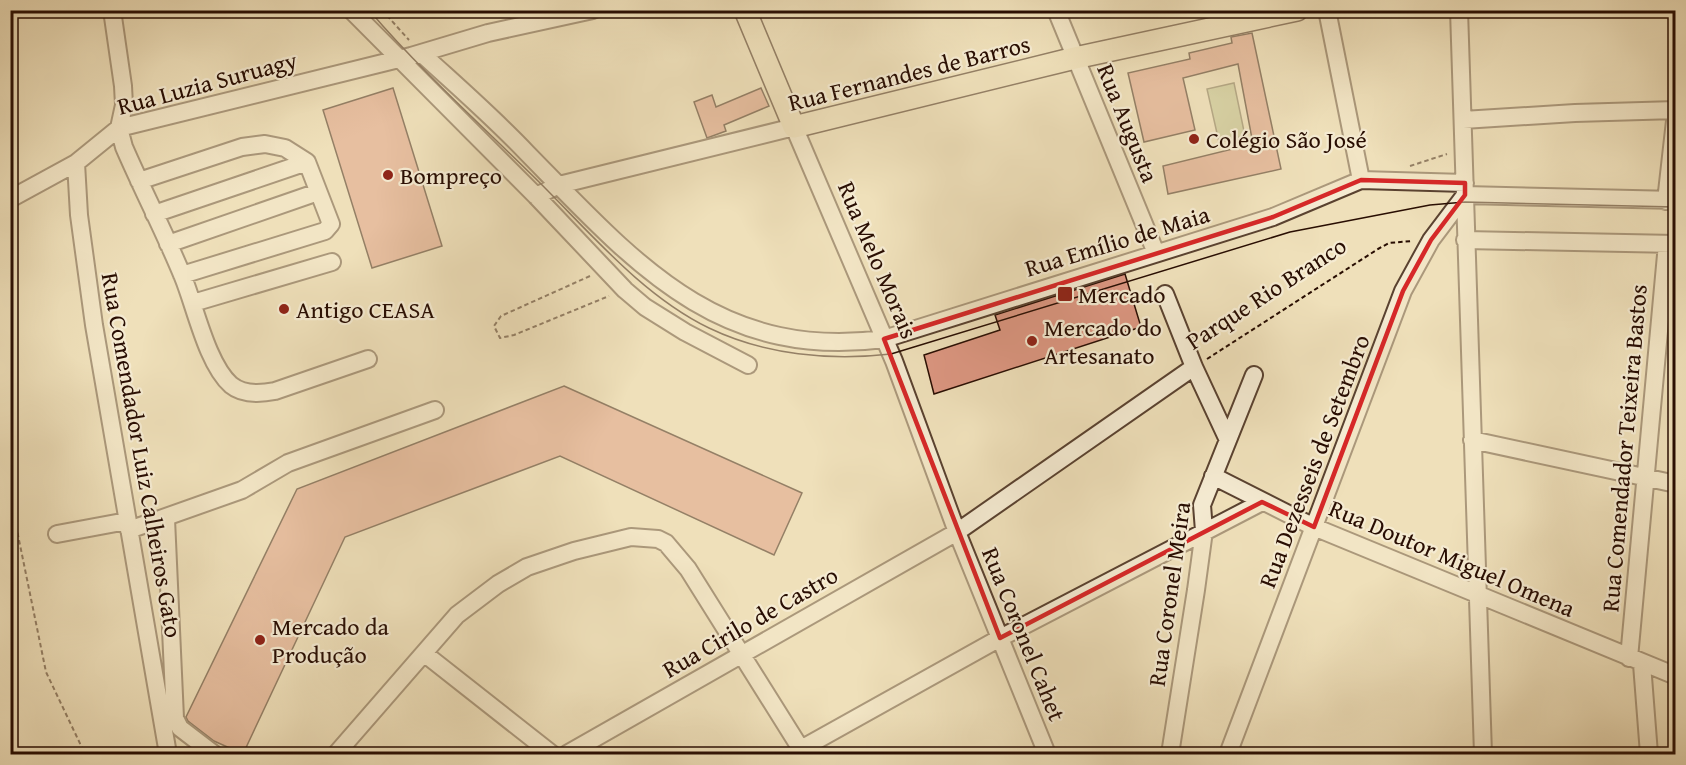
<svg xmlns="http://www.w3.org/2000/svg" width="1686" height="765" font-family="'Gentium Book Plus',serif">
  <rect width="100%" height="100%" fill="#efe0ba"/>
  <filter id="stains"><feTurbulence type="fractalNoise" baseFrequency=".00333" numOctaves="4"/><feColorMatrix values="0 0 0 0 .2 0 0 0 0 .09 0 0 0 0 .02 0 0 0 .5 -.17"/></filter>
  <radialGradient id="worn" r=".72"><stop offset=".6" stop-color="#630" stop-opacity="0"/><stop offset="1" stop-color="#630" stop-opacity=".3"/></radialGradient>
  <path fill="#bdc18d" stroke="#726748" stroke-width="1.5" d="M 1234,83 L 1245,136 L 1219,142 L 1207,89 Z"/>
  <path fill="#dd9782" stroke="#280d02" stroke-width="1.5" d="M 1252,33 L 1281,169 L 1168,194 L 1163,166 L 1253,144 L 1238,64 L 1183,78 L 1195,130 L 1144,142 L 1128,73 L 1190,59 L 1189,53 L 1232,43 L 1231,37 Z
    M 393,88 L 442,246 L 372,268 L 323,110 Z
    M 761,88 L 769,106 L 724,125 L 726,131 L 707,138 L 694,102 L 712,95 L 716,107 Z
    M 1125,274 L 1141,327 L 934,394 L 924,355 L 1000,330 L 995,315 Z
    M 564,386 L 802,493 L 774,555 L 560,456 L 345,537 L 243,754 L 214,741 L 188,721 L 186,717 L 297,489 Z"/>
  <g fill="none" stroke-linecap="round" stroke-linejoin="round">
    <defs>
      <path id="minor" d="M 112,10 L 123,86 L 124,105 L 119,128 L 124,147 C 143,191 165,233 183,277 C 195,306 207,364 231,385 C 243,395 260,394 275,391 L 368,359
        M 351,10 L 536,196 L 625,290 L 645,307 L 685,332 L 748,365
        M 1056,10 L 1156,253
        M 1327,10 L 1361,180
        M 1459,10 L 1483,754
        M 421,53 C 457,86 494,118 527,153 C 633,261 717,361 884,339 L 1273,217 L 1361,180 L 1465,183
        M 1463,120 L 1575,113 L 1676,110
        M 76,163 L 79,215 L 94,325 L 168,754
        M 139,181 L 242,147 L 265,144 L 285,148 L 307,162 L 331,224 L 325,231 L 182,275
        M 1465,195 L 1676,200
        M 536,196 L 559,185 L 794,127 L 894,361 L 957,532 L 1047,754
        M 10,199 L 76,163 L 119,128 L 411,56 L 488,33 L 593,10
        M 1666,201 L 1676,112
        M 154,214 L 307,162
        M 1465,240 L 1676,244
        M 168,244 L 318,192
        M 1165,294 L 1194,367 L 1228,440
        M 193,303 L 332,262
        M 1472,440 L 1676,484
        M 1213,476 L 1314,527 L 1676,676
        M 166,519 L 175,718 L 180,728 L 214,754
        M 129,530 L 242,490 L 288,463 L 435,410
        M 57,534 L 127,521
        M 425,654 L 552,754
        M 1629,658 L 1667,244
        M 1642,664 L 1649,754
        M 801,749 L 1000,638 L 1262,502
        M 336,754 L 457,615 L 498,584 L 527,567 L 574,551 L 631,537 L 658,539 L 666,543 L 688,569 L 804,754
        M 567,754 L 957,532 L 1194,367
        M 1170,754 L 1196,590 L 1204,531 L 1202,505 L 1254,375
        M 1228,754 L 1403,291 L 1431,240 L 1465,195"/>
      <path id="major" d="M 745,10 L 794,127 L 1075,58 L 1297,10"/>
    </defs>
    <use href="#minor" stroke="#5a4230" stroke-width="20"/>
    <use href="#major" stroke="#280d02" stroke-width="24"/>
    <path stroke="#280d02" stroke-width="2" stroke-dasharray="4.5 3" stroke-linecap="butt" d="M 382,10 L 409,40
      M 1410,166 L 1447,154
      M 590,276 L 501,316 L 494,326 L 500,338 L 514,335 L 609,296
      M 1207,359 L 1378,249 L 1389,243 L 1413,241
      M 10,496 L 46,672 L 85,754"/>
    <use href="#minor" stroke="#f5ebd2" stroke-width="16"/>
    <use href="#major" stroke="#efe0ba" stroke-width="21"/>
    <path stroke="#280d02" stroke-width="1.5" d="M 369,10 C 420,70 479,123 535,178 C 588,230 641,295 709,328 C 765,355 830,361 891,354 L 1290,232 L 1430,205 L 1465,202 L 1676,207"/>
  </g>
  <path d="M0 0H1686V765H0ZM 1361,180 L 1465,183 L 1465,195 L 1431,240 L 1403,291 L 1314,527 L 1262,502 L 1000,638 L 884,339 L 1273,217 Z" fill="#efe0ba" fill-opacity=".55" fill-rule="evenodd"/>
  <path fill="none" stroke="#d62828" stroke-width="4.5" stroke-linejoin="round" d="M 1361,180 L 1465,183 L 1465,195 L 1431,240 L 1403,291 L 1314,527 L 1262,502 L 1000,638 L 884,339 L 1273,217 Z"/>
  <g fill="#8f2418" stroke="#f5ebd2" stroke-width="2">
    <circle cx="1194" cy="139" r="6"/>
    <circle cx="388" cy="175" r="6"/>
    <rect x="1057" y="286" width="16" height="16" rx="3"/>
    <circle cx="284" cy="309" r="6"/>
    <circle cx="1032" cy="341" r="6"/>
    <circle cx="260" cy="640" r="6"/>
  </g>
  <g text-anchor="middle" dominant-baseline="central" stroke-width="4.5" stroke-linejoin="round" paint-order="stroke">
    <g font-size="24" fill="#280d02" stroke="#f5ebd2">
      <text transform="translate(909 73) rotate(-14)">Rua Fernandes de Barros</text>
      <text transform="translate(207 83) rotate(-15)">Rua Luzia Suruagy</text>
      <text transform="translate(1128 123) rotate(68)">Rua Augusta</text>
      <text transform="translate(1117 241) rotate(-17)">Rua Emílio de Maia</text>
      <text transform="translate(878 260) rotate(67)">Rua Melo Morais</text>
      <text transform="translate(1266 293) rotate(-33)">Parque Rio Branco</text>
      <text transform="translate(1624 448) rotate(-85)">Rua Comendador Teixeira Bastos</text>
      <text transform="translate(142 455) rotate(80)">Rua Comendador Luiz Calheiros Gato</text>
      <text transform="translate(1314 461) rotate(-69)">Rua Dezesseis de Setembro</text>
      <text transform="translate(1452 558) rotate(23)">Rua Doutor Miguel Omena</text>
      <text transform="translate(1169 594) rotate(-82)">Rua Coronel Meira</text>
      <text transform="translate(750 622) rotate(-30)">Rua Cirilo de Castro</text>
      <text transform="translate(1024 634) rotate(68)">Rua Coronel Cahet</text>
    </g>
    <g font-size="24" fill="#280d02" stroke="#f5ebd2" text-anchor="start">
      <text x="1206" y="139">Colégio São José</text>
      <text x="400" y="175">Bompreço</text>
      <text x="1078" y="294">Mercado</text>
      <text x="296" y="309">Antigo CEASA</text>
      <text x="1044" y="327">Mercado do<tspan x="1044" dy="28">Artesanato</tspan></text>
      <text x="272" y="626">Mercado da<tspan x="272" dy="28">Produção</tspan></text>
    </g>
  </g>
  <rect width="1686" height="765" fill="none" stroke="#efe0ba" stroke-width="36"/>
  <rect x="12" y="12" width="1662" height="741" fill="none" stroke="#280d02" stroke-width="3"/>
  <rect x="18" y="18" width="1650" height="729" fill="none" stroke="#280d02" stroke-width="1.5"/>
  <rect width="100%" height="100%" filter="url(#stains)"/>
  <rect width="100%" height="100%" fill="url(#worn)"/>
</svg>
